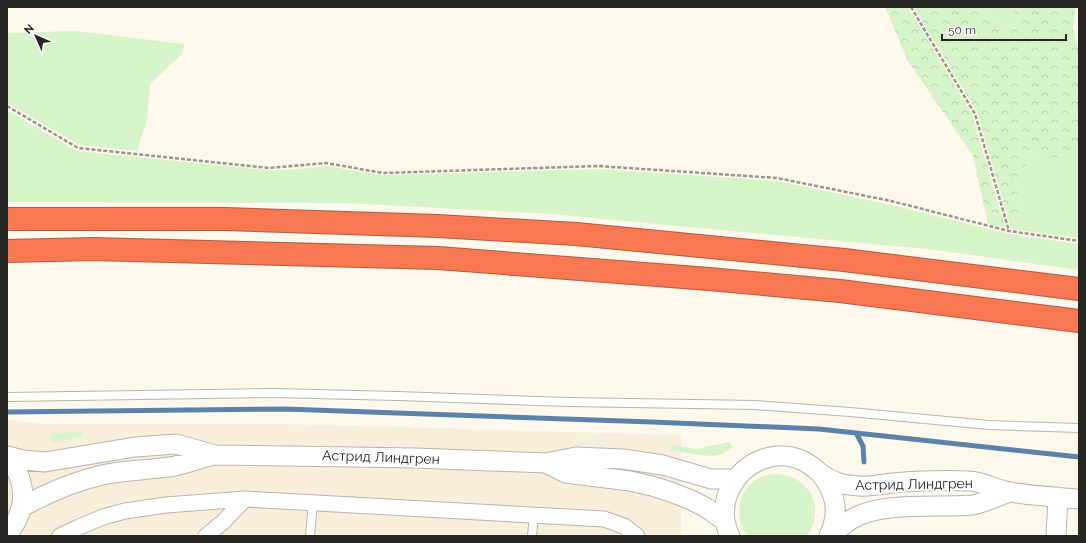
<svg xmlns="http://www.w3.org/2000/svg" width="1086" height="543" font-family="Raleway,sans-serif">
  <defs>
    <pattern id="forest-crowns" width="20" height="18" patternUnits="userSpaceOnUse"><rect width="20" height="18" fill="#d6f3c9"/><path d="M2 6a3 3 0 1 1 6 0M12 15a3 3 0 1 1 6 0" fill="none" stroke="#b8d0ac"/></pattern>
  </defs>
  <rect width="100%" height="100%" fill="#fef8ed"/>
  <path fill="#f7eedc" d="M 7,420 L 44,424 L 284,424 L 681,435 L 681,536 L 7,536 Z"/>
  <path fill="#d6f3c9" d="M 991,7 L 1009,7 L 1019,17 L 1017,26 L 1009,33 L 1001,30 L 992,18 Z
    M 75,31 L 184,44 L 182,54 L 150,84 L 147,120 L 137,151 L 79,145 L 7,103 L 7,33 Z
    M 7,110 L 77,151 L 267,170 L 300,169 L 326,166 L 381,175 L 599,169 L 778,181 L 892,205 L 1009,234 L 1079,244 L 1079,270 L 936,250 L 551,214 L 345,203 L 7,202 Z
    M 1042,150 L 1057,158 L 1066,151 L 1078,153 L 1079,156 L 1079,238 L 1011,229 L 1009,222 L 1017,216 L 1020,209 L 1017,191 L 1018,180 L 1030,157 Z
    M 82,432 L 81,437 L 53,442 L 50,438 L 53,433 Z
    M 729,442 L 733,447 C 730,449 726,452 722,454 C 709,459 684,452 670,450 L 672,445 L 696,449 Z
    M 777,474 C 810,476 826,508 807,536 L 748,536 C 733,517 738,488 761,477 C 766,475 771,474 777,474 Z"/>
  <path fill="url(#forest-crowns)" d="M 885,7 L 908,7 L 972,114 L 1005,227 L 988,224 L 973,156 L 908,61 Z
    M 914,7 L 991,7 L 992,18 L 1001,30 L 1009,33 L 1017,26 L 1019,17 L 1009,7 L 1076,7 L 1073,29 L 1079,54 L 1079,156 L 1078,153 L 1066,151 L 1057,158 L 1049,158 L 1042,150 L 1030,157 L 1018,180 L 1017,191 L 1020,209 L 1017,216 L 1009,222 L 977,112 L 926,28 Z"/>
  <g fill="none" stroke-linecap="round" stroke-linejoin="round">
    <path stroke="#5b83a7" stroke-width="5" d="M 7,412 L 285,409 L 652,422 L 819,429 L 1079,457
      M 856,433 L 863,446 L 864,462"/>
    <defs>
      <path id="service" d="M 7,397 L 273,393 L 398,396 L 568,402 L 755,405 L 850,412 L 989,425 L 1079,428
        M 310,536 L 313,502
        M 532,536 L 534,516"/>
      <path id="minor" d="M 60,536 L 77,528 L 103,517 L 125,511 L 166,505 L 245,499 L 604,519 L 624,526 L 637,536
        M 206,536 L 223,522 L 245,499"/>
      <path id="tertiary" d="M 7,456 L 23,460 L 45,462 L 135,447 L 176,444 L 215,455 L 415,458 L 546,463 L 576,457 L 623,459 L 663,465 L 711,479 L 735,479
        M 7,456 C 28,482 28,509 7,535
        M 546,463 L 566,473 L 630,481 L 652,486 L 671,492 L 691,500 L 705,507 L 725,521
        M 820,473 C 836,493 840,512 829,536
        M 22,507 C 49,492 72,482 102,475 C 126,470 151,470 175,466 C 188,463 201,458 214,455
        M 730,536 C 722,521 723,501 731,487 C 745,461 776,448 803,461 C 810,464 815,469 820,473 C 833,483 844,485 860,486 C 871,487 882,484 893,483 C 918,481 944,480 969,481 C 982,481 996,490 1010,492 C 1032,496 1056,497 1079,499
        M 830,536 C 837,530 844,524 852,519 C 882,501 937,508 972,505 C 981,504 999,496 1009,492
        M 1056,536 L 1058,497"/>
      <path id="motorway" d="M 7,219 L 225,219 L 438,226 L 576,234 L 844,260 L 1079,289
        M 7,251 L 93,249 L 438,258 L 709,279 L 840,291 L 1079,321"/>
    </defs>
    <use href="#service" stroke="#b9b4aa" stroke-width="10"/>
    <use href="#minor" stroke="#b9b4aa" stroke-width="17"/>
    <use href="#tertiary" stroke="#b9b4aa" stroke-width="21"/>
    <use href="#motorway" stroke="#af5b41" stroke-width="24"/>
    <path stroke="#99958d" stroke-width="2.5" stroke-dasharray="4 2" stroke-linecap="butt" d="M 911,7 L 924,29 L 975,114 L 1009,231
      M 7,106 L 78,148 L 269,168 L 326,163 L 383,173 L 598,166 L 777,178 L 891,201 L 1009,231 L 1079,241"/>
    <use href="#service" stroke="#fff" stroke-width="8"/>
    <use href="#minor" stroke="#fff" stroke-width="15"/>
    <use href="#tertiary" stroke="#fff" stroke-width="19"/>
    <use href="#motorway" stroke="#f77851" stroke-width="22"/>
  </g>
  <g text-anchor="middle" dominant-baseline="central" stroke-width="4" stroke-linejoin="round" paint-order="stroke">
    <g font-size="14" fill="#282622" stroke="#fff">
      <text transform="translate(381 457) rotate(2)">Астрид Линдгрен</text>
      <text transform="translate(914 484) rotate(-1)">Астрид Линдгрен</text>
    </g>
  </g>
  <rect width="1086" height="543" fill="none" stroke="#282622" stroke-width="16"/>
  <g transform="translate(36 36) rotate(315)" stroke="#ffffff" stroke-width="3" paint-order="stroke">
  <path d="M0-3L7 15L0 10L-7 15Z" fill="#282622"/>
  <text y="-6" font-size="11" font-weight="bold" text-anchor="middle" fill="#282622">N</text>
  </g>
  <path d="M942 34v6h124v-6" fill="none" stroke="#282622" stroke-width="2"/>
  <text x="948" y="34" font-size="12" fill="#282622" stroke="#ffffff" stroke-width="3" paint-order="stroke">50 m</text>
</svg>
